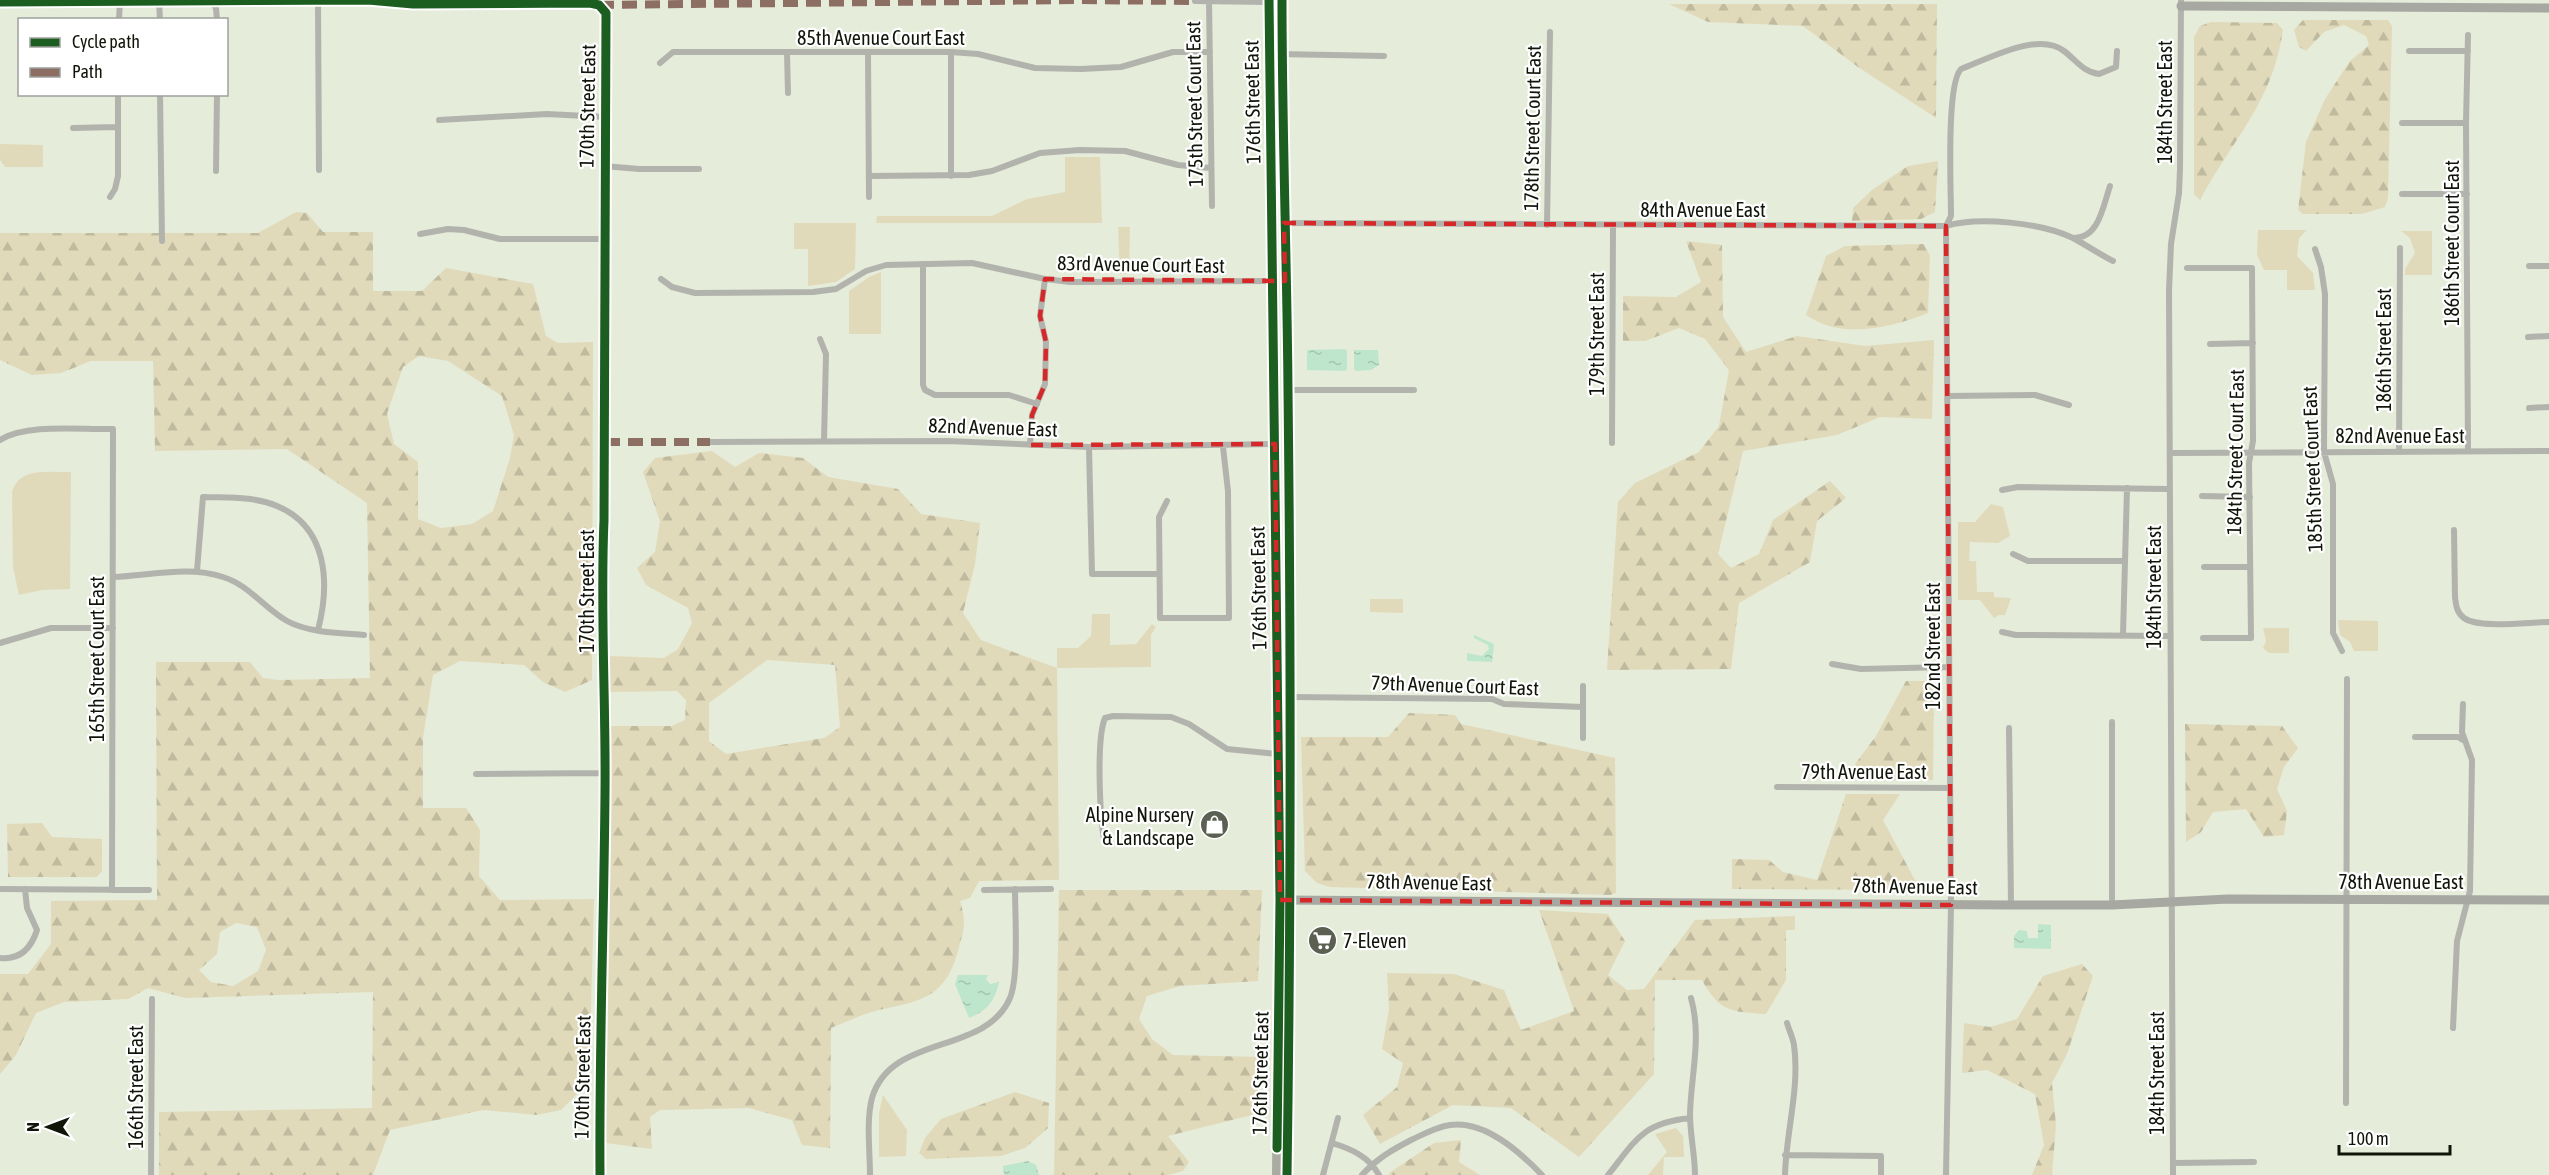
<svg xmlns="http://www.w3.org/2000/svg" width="2549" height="1175" font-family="'Asap Condensed',sans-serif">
  <defs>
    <pattern id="forest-firs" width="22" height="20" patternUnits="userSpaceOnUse" patternTransform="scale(1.5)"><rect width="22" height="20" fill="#e1daba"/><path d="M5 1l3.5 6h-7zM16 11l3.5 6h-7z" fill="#c0ba9f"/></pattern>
    <pattern id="water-ripples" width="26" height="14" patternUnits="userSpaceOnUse" patternTransform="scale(1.5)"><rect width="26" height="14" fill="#bee6cc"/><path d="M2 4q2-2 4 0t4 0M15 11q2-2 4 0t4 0" fill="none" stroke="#a2c4ae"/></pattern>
  </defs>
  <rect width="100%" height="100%" fill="#e5ecda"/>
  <path fill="#e1daba" d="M 0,144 L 43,145 L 43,167 L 5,167 L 0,160 Z
    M 1065,157 L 1100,157 L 1102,223 L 876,223 L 877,216 L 992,216 L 1027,199 L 1065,192 Z
    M 794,223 L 856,223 L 855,269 L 836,282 L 808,286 L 808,249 L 794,249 Z
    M 1118,227 L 1130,227 L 1129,274 L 1120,274 Z
    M 2258,230 L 2307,230 L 2299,238 L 2297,256 L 2313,273 L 2315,290 L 2287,290 L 2287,270 L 2264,270 L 2257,255 Z
    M 2401,231 L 2432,231 L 2432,275 L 2405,275 L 2405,269 L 2415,253 L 2410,238 Z
    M 881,272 L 881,334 L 849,334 L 849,291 L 869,277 Z
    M 71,472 L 70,589 L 42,590 L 19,595 L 13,567 L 12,492 C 20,466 49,473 71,472 Z
    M 1991,504 L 2003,507 L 2010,536 L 1998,543 L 1970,542 L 1969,561 L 1976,561 L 1977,592 L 1994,592 L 1994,597 L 2011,598 L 2005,615 L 1999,615 L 1994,618 L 1980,600 L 1958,600 L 1958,522 L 1975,522 Z
    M 1370,599 L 1403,599 L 1403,613 L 1370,612 Z
    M 1092,614 L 1110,614 L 1110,645 L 1136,644 L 1152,624 L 1156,627 L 1151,635 L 1151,667 L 1057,668 L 1057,648 L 1078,648 L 1091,636 Z
    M 2338,620 L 2378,621 L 2378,651 L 2354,651 L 2350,642 L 2340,635 Z
    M 2263,628 L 2289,628 L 2289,653 L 2269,653 L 2263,648 L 2266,641 Z
    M 883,1095 L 907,1130 L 906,1156 L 879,1157 L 879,1113 Z
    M 1676,1128 L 1683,1136 L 1684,1157 L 1664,1157 L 1663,1175 L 1648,1175 L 1667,1152 L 1655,1134 Z"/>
  <path fill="url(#forest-firs)" fill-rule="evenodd" d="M 1669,4 L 1937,4 L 1936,118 L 1858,67 L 1803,26 L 1708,22 Z
    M 2303,20 L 2388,20 L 2392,26 L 2388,198 L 2385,207 L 2362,214 L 2303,214 L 2298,210 L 2306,142 L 2325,99 L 2350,61 L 2369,45 L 2366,36 L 2344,25 L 2324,32 L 2306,51 L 2299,47 L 2294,30 Z
    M 2211,22 L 2277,23 L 2283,30 C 2273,102 2232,140 2200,200 L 2194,194 L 2194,37 L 2200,26 Z
    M 1938,161 L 1935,212 L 1921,219 L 1852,221 L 1853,208 L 1872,190 L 1908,166 Z
    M 296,212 L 307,213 L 323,232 L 373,232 L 373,291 L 422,291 L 446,268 L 533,284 L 546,336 L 558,343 L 593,342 L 592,680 L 565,692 L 543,682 L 524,665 L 460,661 L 433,675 L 423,738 L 423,808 L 466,808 L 480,830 L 479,876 L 500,900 L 594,899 L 589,1082 L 561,1110 L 536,1115 L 483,1110 L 390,1130 L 373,1175 L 159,1175 L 159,1112 L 372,1108 L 373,992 L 185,998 L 148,988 L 128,999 L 64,1002 L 36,1013 L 16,1055 L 0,1074 L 0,974 L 28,974 L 51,944 L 51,901 L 157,900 L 156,662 L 250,662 L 263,678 L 279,680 L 370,678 L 367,503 L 287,449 L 155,451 L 153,361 L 91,361 L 61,373 L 32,375 L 0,360 L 0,233 L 258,233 ZM 419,356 L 448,361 L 502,396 L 514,435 L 510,458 L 493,511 L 472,524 L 441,528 L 418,519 L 418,462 L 394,444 L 387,414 L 403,367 ZM 236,923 L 257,927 L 266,950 L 258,971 L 233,986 L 211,982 L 199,970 L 217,954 L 220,932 Z
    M 1686,241 L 1722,245 L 1723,317 L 1746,352 L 1797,336 L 1865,346 L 1934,340 L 1932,419 L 1880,417 L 1837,435 L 1743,451 L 1718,554 L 1731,568 L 1759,554 L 1773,520 L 1830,481 L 1846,498 L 1817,521 L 1810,562 L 1739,603 L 1731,669 L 1607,670 L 1618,502 L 1635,483 L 1699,452 L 1719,426 L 1729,370 L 1705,339 L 1679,328 L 1645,341 L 1623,341 L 1623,296 L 1676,297 L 1701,282 Z
    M 1924,244 L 1930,256 L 1928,313 C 1890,328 1842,340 1806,315 L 1826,256 L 1845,246 Z
    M 712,451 L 735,467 L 759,453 L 803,458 L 828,477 L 898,489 L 921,514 L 980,523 L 975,564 L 963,613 L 981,640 L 1057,668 L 1059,880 L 979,881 L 970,898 L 960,901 C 967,924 964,928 958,951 C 946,995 924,1001 883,1009 C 865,1013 848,1021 831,1028 L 830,1148 L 802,1145 L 792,1120 L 749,1108 L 660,1110 L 650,1117 L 652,1149 L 606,1143 L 611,726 L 672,726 L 685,720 L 686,700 L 677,691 L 610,692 L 609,656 L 664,658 L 678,649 L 692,623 L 688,608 L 646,585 L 637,568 L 655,552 L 660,521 L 643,472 L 655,458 ZM 767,660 L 835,665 L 840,727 L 824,738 L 726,754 L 709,741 L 709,703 Z
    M 1906,681 L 1934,681 L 1933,780 L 1862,781 L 1855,764 L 1876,736 Z
    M 1409,713 L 1455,715 L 1461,724 L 1615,758 L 1616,893 L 1610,895 L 1330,887 L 1317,883 L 1305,871 L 1301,737 L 1388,737 Z
    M 2185,724 L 2282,726 L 2298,748 L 2284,767 L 2277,789 L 2287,811 L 2284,835 L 2264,837 L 2246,809 L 2213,812 L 2201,832 L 2186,842 Z
    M 1846,794 L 1900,794 L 1883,820 L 1918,886 L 1917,890 L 1732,889 L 1732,859 L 1769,860 L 1783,872 L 1817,880 Z
    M 42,823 L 52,837 L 102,839 L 102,871 L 97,877 L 8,877 L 7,824 Z
    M 1059,890 L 1262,890 L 1258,981 L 1180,986 L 1147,996 L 1139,1019 L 1152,1039 L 1173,1055 L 1260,1057 L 1256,1114 L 1168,1136 L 1189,1162 L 1183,1171 L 1168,1175 L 1054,1175 Z
    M 1539,910 L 1608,914 L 1625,941 L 1608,975 L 1627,990 L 1644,989 L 1695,920 L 1795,916 L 1795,930 L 1786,930 L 1786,980 L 1766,1014 C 1732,1012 1719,1012 1702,980 L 1655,980 L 1654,1074 L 1579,1157 L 1511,1108 L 1453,1105 L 1380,1144 L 1363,1115 L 1397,1087 L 1403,1063 L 1382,1049 L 1389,1009 L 1387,973 L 1454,974 L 1504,990 L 1521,1030 L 1574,1011 Z
    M 2082,964 L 2093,976 L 2067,1054 L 2052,1083 L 2056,1125 L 2052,1175 L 2032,1175 L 2044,1145 L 2035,1094 L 1987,1070 L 1962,1073 L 1964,1023 L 1990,1027 L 2017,1019 L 2043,976 Z
    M 1015,1092 L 1049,1103 L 1048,1128 L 1025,1148 L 1001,1156 L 926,1159 L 919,1153 L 925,1138 L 941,1119 Z
    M 1461,1140 L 1459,1162 L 1480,1175 L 1390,1175 L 1389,1173 L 1434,1143 Z"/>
  <path fill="url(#water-ripples)" d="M 1345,349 L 1347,351 L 1347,369 L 1345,371 L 1307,370 L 1307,350 Z
    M 1354,350 L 1378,350 L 1379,365 L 1371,370 L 1356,371 L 1354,369 Z
    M 1474,635 L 1494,644 L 1492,662 L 1467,661 L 1467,653 L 1482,656 L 1489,649 L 1488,645 L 1474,638 Z
    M 2038,924 L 2051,925 L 2051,949 L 2014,948 L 2014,936 L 2019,930 L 2027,931 L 2028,938 L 2038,938 Z
    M 958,975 L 988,975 L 986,979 L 990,984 L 999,982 C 995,1001 987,1011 969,1018 L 955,984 Z
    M 1028,1161 L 1036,1165 L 1039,1175 L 1004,1175 L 1003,1166 Z"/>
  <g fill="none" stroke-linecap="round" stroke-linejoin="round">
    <path stroke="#b2b3ad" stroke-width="6" d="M 159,1 L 160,20
      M 211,1 L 216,8 L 217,20
      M 1195,1 L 1269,2
      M 1209,1 L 1212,206
      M 318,2 L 319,170
      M 382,2 L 413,4 L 590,3 L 599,5 L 606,13 L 604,520 C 600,611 606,702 605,793 C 604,920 599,1048 600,1175
      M 119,20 L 120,0
      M 2468,35 L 2466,123 L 2468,451
      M 2409,51 L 2468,51
      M 868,52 L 869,197
      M 951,52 L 951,176
      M 787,53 L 788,93
      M 1277,54 L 1384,56
      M 660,63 L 673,52 L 951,52 L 978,54 L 1035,68 L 1081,69 L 1121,67 L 1173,52 L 1210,52
      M 160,94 L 162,241
      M 439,120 L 547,114 L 605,117
      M 2402,123 L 2466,123
      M 73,128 L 116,127
      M 604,166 L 639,169 L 699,169
      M 216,171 L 217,94
      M 869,176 L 969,175 L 992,171 L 1040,153 L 1080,150 L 1125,151 L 1178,165 L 1211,168
      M 2402,194 L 2467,194
      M 110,197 L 115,189 L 118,176 L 118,94
      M 1285,223 L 1946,226 C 1979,216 2042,223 2073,238 C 2086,245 2099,254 2113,261
      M 1547,225 L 1550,32
      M 420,234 L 448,229 L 464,230 L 500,239 L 604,239
      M 2073,238 C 2099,239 2103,206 2110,186
      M 2315,249 L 2321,267 L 2325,294 L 2324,452 L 2333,484 L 2333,633 L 2342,651
      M 923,264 L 923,385 L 925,390 L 935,395 L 1009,395 L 1037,404
      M 2529,266 L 2549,266
      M 2187,268 L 2252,268 L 2253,441 L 2249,463 L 2251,638 L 2203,638
      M 661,279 L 672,287 L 695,293 L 813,292 L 836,289 L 866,271 L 886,265 L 972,263 L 1045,279 L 1070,282 L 1272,281
      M 2528,337 L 2549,336
      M 820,339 L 826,354 L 824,441
      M 2210,344 L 2253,343
      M 1288,390 L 1414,390
      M 1948,396 L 2035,395 L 2069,405
      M 2529,408 L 2549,407
      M 0,440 C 27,423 81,430 113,429 L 112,890
      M 710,442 L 948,441 L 1089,447 L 1275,444
      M 1612,443 L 1613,226
      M 1030,445 L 1032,415 L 1045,384 L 1046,342 L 1040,316 L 1045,279
      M 1089,447 L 1092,574 L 1159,574
      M 2399,452 L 2400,248
      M 2171,453 L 2549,451
      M 2002,490 L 2018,487 L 2169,489
      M 2202,496 L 2250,497
      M 1167,501 L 1159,517 L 1160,618 L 1229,618 L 1228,491 L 1223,447
      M 2454,530 L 2455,597 C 2456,606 2457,613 2464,618 C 2479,629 2529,622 2549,622
      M 2013,554 L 2028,561 L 2125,561
      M 2204,567 L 2250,567
      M 197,571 L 203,497 C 227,498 254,496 277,506 C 328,527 330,584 318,630
      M 113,577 C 149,576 188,565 223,577 C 249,585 264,608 287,621 C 309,633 340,633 364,635
      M 2002,632 L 2016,635 L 2170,636
      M 2123,635 L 2127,488
      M 0,643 L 51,628 L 113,628
      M 1832,664 L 1861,669 L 1948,667
      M 1583,686 L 1583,738
      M 1290,697 L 1492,699 L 1504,704 L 1583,707
      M 2112,722 L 2112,905
      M 2009,728 L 2011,905
      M 2415,737 L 2458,737 L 2463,740
      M 476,774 L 605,773
      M 1777,787 L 1950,788
      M 1104,839 C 1100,816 1096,739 1105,718 L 1113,716 L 1171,717 L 1189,724 L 1227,749 L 1278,754
      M 0,889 L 149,890
      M 984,890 L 1051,889
      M 0,958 C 20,960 31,949 37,930 L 27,908 L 25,889
      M 1691,998 C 1702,1037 1691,1075 1690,1114 C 1690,1135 1695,1155 1695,1175
      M 2453,1028 L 2457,941 L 2470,891 L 2472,760 L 2462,732 L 2463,704
      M 2346,1103 L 2347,679
      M 1332,1143 C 1352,1149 1369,1157 1379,1175
      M 1785,1155 L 1881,1156 L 1881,1175
      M 2173,1163 L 2254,1162
      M 151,1175 L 152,999
      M 870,1175 C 870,1151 866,1121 872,1098 C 891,1033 985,1056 1010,998 C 1019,977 1015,915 1015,889
      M 1323,1175 L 1338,1118
      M 1362,1175 C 1376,1159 1392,1150 1411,1140 C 1424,1134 1436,1127 1450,1125 C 1485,1120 1520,1152 1542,1175
      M 1608,1175 C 1636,1140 1642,1123 1690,1118
      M 1785,1175 C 1786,1132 1800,1088 1794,1045 C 1793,1038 1789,1030 1787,1023
      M 1946,1175 L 1951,905 L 1946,226 L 1951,216 C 1951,190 1946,84 1961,69 C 1988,59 2038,31 2064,51 C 2076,60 2083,72 2099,74 L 2116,67 L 2117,51
      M 2173,1175 L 2169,291 L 2171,244 L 2179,193 L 2180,169 L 2181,0"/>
    <path stroke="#a7a8a1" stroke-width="9" d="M 0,2 L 382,0
      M 2181,6 L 2549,8
      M 1283,900 L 2011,905 L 2112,905 L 2228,899 L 2549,900"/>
    <path stroke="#aaaba2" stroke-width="10" d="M 1269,0 L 1280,900 L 1277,1175
      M 1282,0 C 1282,130 1287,260 1288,390 C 1291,651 1291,913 1287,1175"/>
    <path stroke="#8d6e63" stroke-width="8" stroke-dasharray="15 8" stroke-linecap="butt" d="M 599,5 L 1073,0 L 1195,1
      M 605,442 L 710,442"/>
    <defs>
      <path id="cycleway" d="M 1269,0 L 1280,900 L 1277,1148
        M 1282,0 C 1282,130 1287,260 1288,390 C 1291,651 1291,913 1287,1175
        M 0,2 L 368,0 L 413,4 L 590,3 L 599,5 L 606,13 L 604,520 C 600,611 606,702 605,793 C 604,920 599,1048 600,1175"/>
    </defs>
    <use href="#cycleway" stroke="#fff" stroke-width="13"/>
    <use href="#cycleway" stroke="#1b5e20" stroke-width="9"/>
  </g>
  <path fill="none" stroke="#d62828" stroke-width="4.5" stroke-dasharray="12 8" stroke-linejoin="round" d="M 1284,223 L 1946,226 L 1951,905 L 1280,900 L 1275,444 L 1030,445 L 1032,415 L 1045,384 L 1046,342 L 1040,316 L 1045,279 L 1285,281 Z"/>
  <defs>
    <symbol id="shop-disc" viewBox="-11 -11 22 22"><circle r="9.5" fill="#5b6052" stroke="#fff"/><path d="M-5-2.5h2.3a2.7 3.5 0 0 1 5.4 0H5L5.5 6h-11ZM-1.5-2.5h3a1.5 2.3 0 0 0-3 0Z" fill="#fff"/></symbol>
    <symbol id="supermarket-disc" viewBox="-11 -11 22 22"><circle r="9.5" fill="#5b6052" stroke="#fff"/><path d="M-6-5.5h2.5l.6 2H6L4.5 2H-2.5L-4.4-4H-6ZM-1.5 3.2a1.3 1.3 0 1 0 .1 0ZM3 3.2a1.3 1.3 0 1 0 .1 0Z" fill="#fff"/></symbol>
  </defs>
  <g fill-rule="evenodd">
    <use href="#shop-disc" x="1198" y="808" width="33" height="33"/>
    <use href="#supermarket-disc" x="1306" y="924" width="33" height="33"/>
  </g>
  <g text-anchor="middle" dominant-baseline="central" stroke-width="4.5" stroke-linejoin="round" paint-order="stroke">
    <g font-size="20" fill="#101409" stroke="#fff">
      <text x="881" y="37">85th Avenue Court East</text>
      <text transform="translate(1252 102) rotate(-91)">176th Street East</text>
      <text transform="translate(2164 102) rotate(-90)">184th Street East</text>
      <text transform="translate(1194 104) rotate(-91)">175th Street Court East</text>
      <text transform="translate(587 106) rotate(-89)">170th Street East</text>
      <text transform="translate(1532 128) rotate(-89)">178th Street Court East</text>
      <text x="1703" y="209">84th Avenue East</text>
      <text transform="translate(2451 243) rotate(-90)">186th Street Court East</text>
      <text transform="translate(1141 264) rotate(1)">83rd Avenue Court East</text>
      <text transform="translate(1596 334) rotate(-90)">179th Street East</text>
      <text transform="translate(2383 350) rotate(-90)">186th Street East</text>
      <text transform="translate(993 427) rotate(2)">82nd Avenue East</text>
      <text x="2400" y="435">82nd Avenue East</text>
      <text transform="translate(2235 452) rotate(-89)">184th Street Court East</text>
      <text transform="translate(2312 469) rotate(-92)">185th Street Court East</text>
      <text transform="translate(2153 587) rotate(-90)">184th Street East</text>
      <text transform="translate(1258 588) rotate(-91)">176th Street East</text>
      <text transform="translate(586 591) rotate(-90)">170th Street East</text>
      <text transform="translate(1932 646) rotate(-90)">182nd Street East</text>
      <text transform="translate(96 659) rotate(-90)">165th Street Court East</text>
      <text transform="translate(1455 685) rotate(2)">79th Avenue Court East</text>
      <text x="1864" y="771">79th Avenue East</text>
      <text x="2401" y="881">78th Avenue East</text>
      <text transform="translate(1429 882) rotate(1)">78th Avenue East</text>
      <text transform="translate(1915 886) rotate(1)">78th Avenue East</text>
      <text transform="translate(1260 1073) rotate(-89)">176th Street East</text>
      <text transform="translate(2156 1073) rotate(-90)">184th Street East</text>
      <text transform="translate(582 1077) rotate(-89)">170th Street East</text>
      <text transform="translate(135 1087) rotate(-90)">166th Street East</text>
    </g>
    <g font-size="20" fill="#101409" stroke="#fff" text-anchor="end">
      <text x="1194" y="814">Alpine Nursery<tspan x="1194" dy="23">&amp; Landscape</tspan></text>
      <text x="1343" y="940" text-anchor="start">7-Eleven</text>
    </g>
  </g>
  <rect x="18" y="18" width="210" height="78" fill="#ffffff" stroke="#9fa19d" stroke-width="1.5"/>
  <rect x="30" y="38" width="30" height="9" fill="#1b5e20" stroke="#9fa19d" stroke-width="1.5"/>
  <text x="72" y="48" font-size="18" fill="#101409">Cycle path</text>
  <rect x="30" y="68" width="30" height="9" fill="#8d6e63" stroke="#9fa19d" stroke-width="1.5"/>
  <text x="72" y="78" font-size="18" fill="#101409">Path</text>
  <g transform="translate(48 1127) rotate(270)" stroke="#ffffff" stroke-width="4.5" paint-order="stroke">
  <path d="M0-4.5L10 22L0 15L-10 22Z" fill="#101409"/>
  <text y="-9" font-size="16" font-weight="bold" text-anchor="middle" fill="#101409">N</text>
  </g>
  <path d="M2339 1145v9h111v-9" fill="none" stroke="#101409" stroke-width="3"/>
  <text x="2348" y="1145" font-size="18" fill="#101409" stroke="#ffffff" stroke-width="4.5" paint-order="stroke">100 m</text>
</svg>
